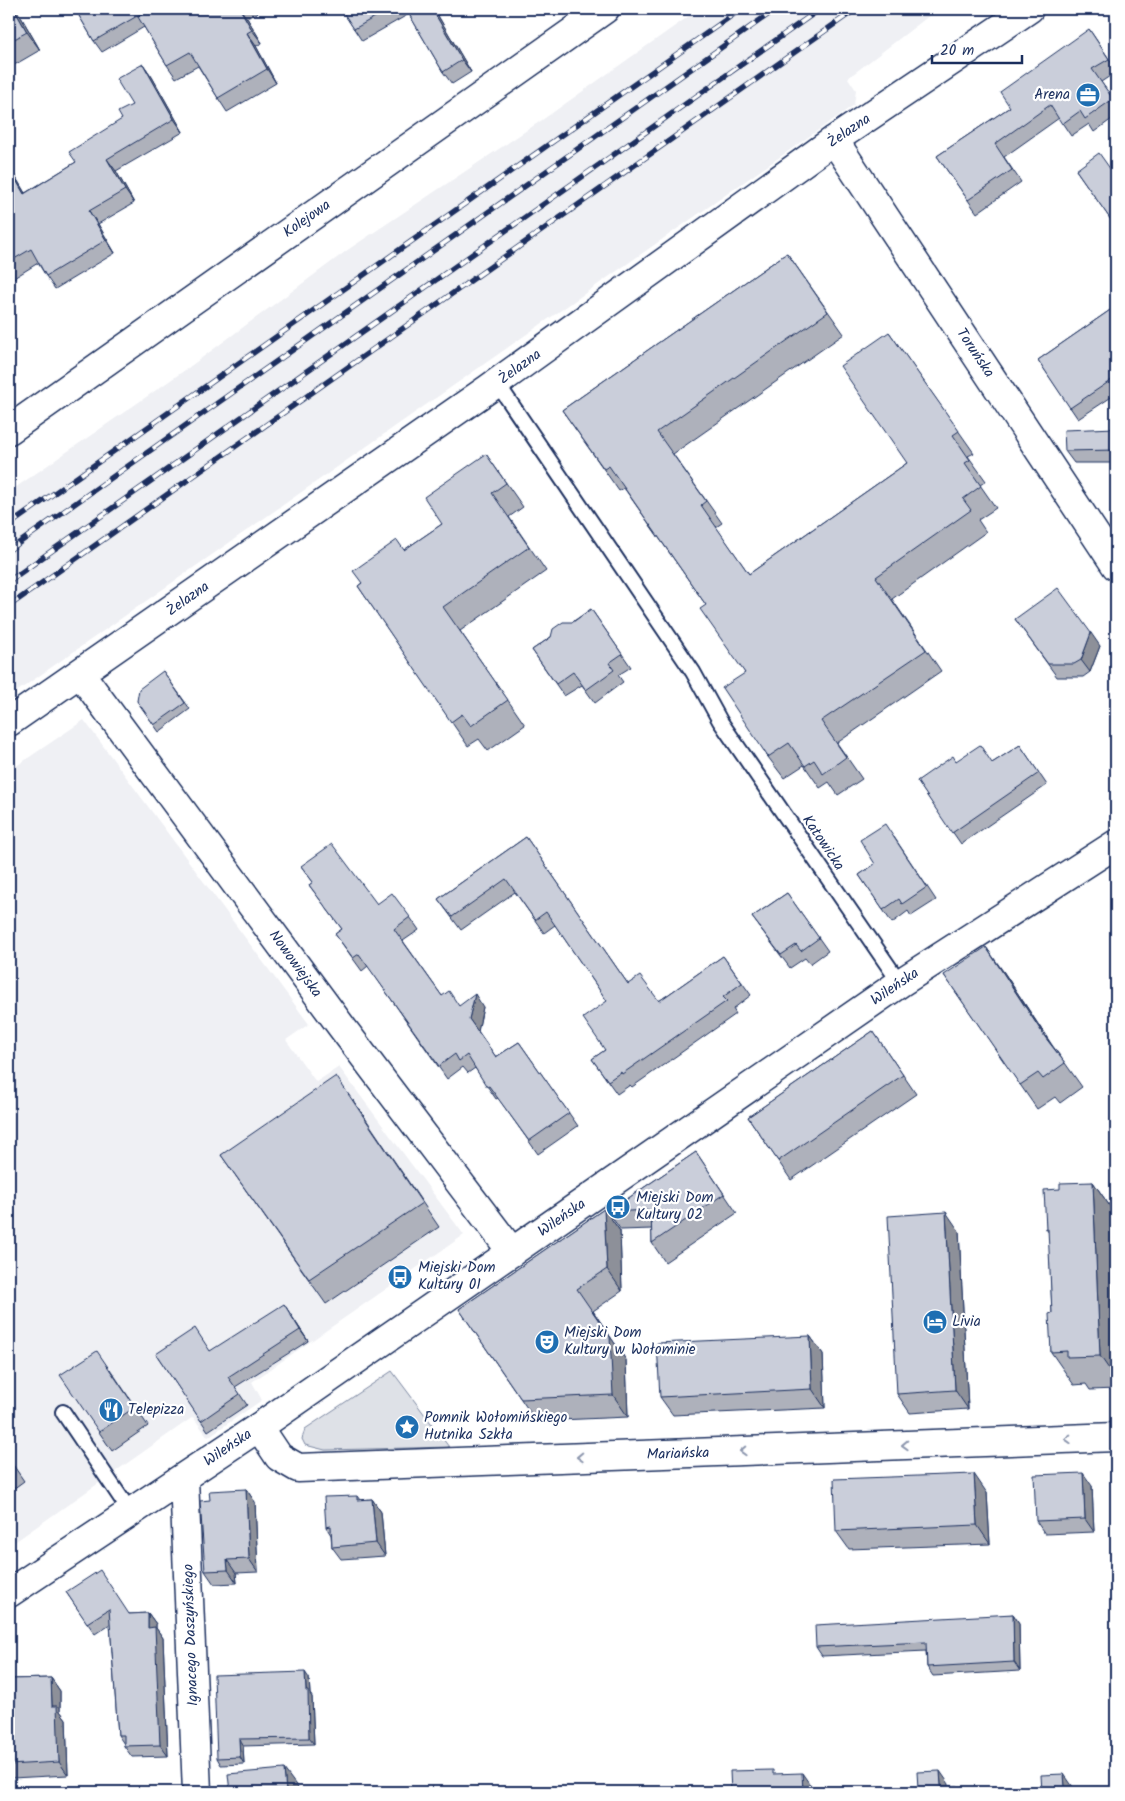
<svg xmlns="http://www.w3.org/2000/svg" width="1125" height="1801" font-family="Kalam,sans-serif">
  <rect width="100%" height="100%" fill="#fff"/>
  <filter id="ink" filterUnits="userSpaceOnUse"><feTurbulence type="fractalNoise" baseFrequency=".02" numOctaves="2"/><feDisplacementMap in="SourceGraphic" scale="10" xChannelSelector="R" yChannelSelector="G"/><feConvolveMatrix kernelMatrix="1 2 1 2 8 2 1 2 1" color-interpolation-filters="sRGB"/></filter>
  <g filter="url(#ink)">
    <path fill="#eff0f4" d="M 699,9 L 938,9 L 848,78 L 856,90 L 854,105 L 9,697 L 9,492 L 188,368 L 349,249 L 545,118 Z
      M 84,720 L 309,1024 L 286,1040 L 316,1082 L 339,1067 L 464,1235 L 252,1382 L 262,1400 L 208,1437 L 193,1417 L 9,1546 L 9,771 Z"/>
    <path fill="#dee1e7" stroke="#7c88a2" d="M 392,1371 L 449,1447 L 325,1450 L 305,1445 L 302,1439 L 305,1429 Z"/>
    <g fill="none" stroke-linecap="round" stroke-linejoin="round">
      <defs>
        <path id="lane" d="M 497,383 L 693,672 L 720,721 L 900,983
          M 63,1412 L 131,1513"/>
        <path id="street" d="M 834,140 L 1116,566
          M 9,430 L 605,9
          M 80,673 L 341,1026 L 512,1252
          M 9,722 L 488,389 L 834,140 L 1029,9
          M 259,1427 L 279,1457 L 298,1468 L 1116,1437
          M 184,1478 L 197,1792"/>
        <path id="secondary" d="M 9,1593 L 259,1427 L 900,983 L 1116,844"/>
      </defs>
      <use href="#lane" stroke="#1b2f5e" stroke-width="18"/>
      <use href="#street" stroke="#1b2f5e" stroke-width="31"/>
      <use href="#secondary" stroke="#1b2f5e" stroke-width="31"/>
      <use href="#lane" stroke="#fff" stroke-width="14"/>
      <use href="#street" stroke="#fff" stroke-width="28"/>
      <use href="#secondary" stroke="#fff" stroke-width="28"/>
      <defs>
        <path id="rail" d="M 9,525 L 741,9
          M 9,550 L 776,9
          M 9,581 L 820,9
          M 9,606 L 856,9"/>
      </defs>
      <use href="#rail" stroke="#1b2f5e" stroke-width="5.5"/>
      <use href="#rail" stroke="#fff" stroke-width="4" stroke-dasharray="11" stroke-linecap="butt"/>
    </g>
    <path fill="#aeb1bb" stroke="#1b2f5e" d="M 9,9 L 21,17 L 40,50 L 9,68 Z
      M 75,9 L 143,9 L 145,12 L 151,9 L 264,9 L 247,18 L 262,43 L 256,46 L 276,83 L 227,112 L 218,98 L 198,66 L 176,78 L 167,65 L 144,27 L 102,52 L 94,41 Z
      M 341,9 L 434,9 L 471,72 L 452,84 L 443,72 L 409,14 L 362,41 Z
      M 1089,29 L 1116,69 L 1116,72 L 1101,82 L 1116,103 L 1116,116 L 1094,132 L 1089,124 L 1071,136 L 1059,118 L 1004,157 L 1021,182 L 977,213 L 937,156 L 1010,107 Z
      M 143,64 L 152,77 L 183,132 L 116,171 L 134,203 L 98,224 L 115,253 L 55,289 L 46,276 L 38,263 L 9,281 L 9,166 L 25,193 L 76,162 L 122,119 L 132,105 Z
      M 1076,170 L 1116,177 L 1116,227 Z
      M 787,253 L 844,334 L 673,454 L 722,523 L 716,527 L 749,574 L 907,463 L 889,332 L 974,453 L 968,456 L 986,481 L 980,485 L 996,508 L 978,520 L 986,532 L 892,599 L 941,671 L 837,743 L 862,779 L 838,795 L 829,782 L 820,788 L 804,765 L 784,778 L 768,757 L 745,673 L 706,605 L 624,488 L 619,491 L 562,410 Z
      M 1116,306 L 1116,394 L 1078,419 L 1038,360 Z
      M 1116,428 L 1116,463 L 1074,463 L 1065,451 Z
      M 486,454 L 523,507 L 509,517 L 546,571 L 460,631 L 525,725 L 488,751 L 479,739 L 468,746 L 358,586 L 404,550 L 442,524 Z
      M 591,609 L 631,667 L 618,675 L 623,682 L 595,703 L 582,685 L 564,696 L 532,650 Z
      M 1015,619 L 1100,646 L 1090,672 L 1083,677 L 1057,677 Z
      M 163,671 L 190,709 L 159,732 L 137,701 Z
      M 1020,745 L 1047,785 L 961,844 L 917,781 L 956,761 L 992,763 Z
      M 526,837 L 628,984 L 659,1001 L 723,956 L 751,995 L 733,1009 L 736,1014 L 632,1087 L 630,1085 L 617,1094 L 592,1059 L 605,1050 L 607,1001 L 555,925 L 544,933 L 515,892 L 461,930 L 438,899 Z
      M 894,837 L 936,900 L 911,916 L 908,911 L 892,923 L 859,875 L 875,864 Z
      M 301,866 L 377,904 L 410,917 L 419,930 L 403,941 L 442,996 L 459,1006 L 483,1007 L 478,1031 L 496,1057 L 519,1042 L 578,1126 L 538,1154 L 498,1098 L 496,1099 L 475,1068 L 468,1073 L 463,1067 L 447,1079 L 368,966 L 362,971 L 335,934 L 342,929 L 309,885 L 313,882 Z
      M 787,893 L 828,951 L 810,964 L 805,958 L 790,968 L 752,917 Z
      M 1003,971 L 1052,1045 L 1065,1063 L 1082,1087 L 1060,1103 L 1055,1097 L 1037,1109 L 944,975 Z
      M 873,1031 L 916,1094 L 791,1180 L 748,1117 Z
      M 353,1100 L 439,1227 L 326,1304 L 221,1155 Z
      M 696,1152 L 737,1213 L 665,1262 L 652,1243 L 652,1229 L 621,1230 L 608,1212 Z
      M 1093,1182 L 1116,1215 L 1116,1389 L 1090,1390 L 1086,1384 L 1074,1385 L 1051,1352 L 1052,1313 L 1049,1233 L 1046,1229 L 1060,1189 Z
      M 604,1209 L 620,1231 L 622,1291 L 593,1311 L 626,1360 L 628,1417 L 536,1421 L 459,1309 Z
      M 959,1231 L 968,1409 L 910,1413 L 897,1394 Z
      M 291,1315 L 308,1341 L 235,1387 L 247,1405 L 208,1431 L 156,1354 L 211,1351 Z
      M 810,1336 L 823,1354 L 825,1408 L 673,1415 L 660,1397 Z
      M 110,1369 L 148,1426 L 112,1451 L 99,1432 Z
      M 9,1459 L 24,1481 L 9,1492 Z
      M 1092,1486 L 1094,1532 L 1045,1534 L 1036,1521 Z
      M 246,1489 L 255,1502 L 258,1572 L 236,1573 L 237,1583 L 214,1584 L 205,1571 L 210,1500 Z
      M 987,1493 L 990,1544 L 849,1549 L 836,1531 Z
      M 357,1496 L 360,1500 L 372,1499 L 381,1512 L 385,1556 L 341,1559 L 332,1547 L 331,1535 L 326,1527 Z
      M 66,1592 L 130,1614 L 148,1613 L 156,1624 L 156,1628 L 163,1638 L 168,1756 L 132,1757 L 124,1746 L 124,1744 L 118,1735 L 110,1624 L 95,1634 Z
      M 1013,1614 L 1019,1623 L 1020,1671 L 933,1676 L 927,1667 L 926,1651 L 822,1656 L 816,1647 Z
      M 51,1678 L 60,1691 L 60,1711 L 66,1719 L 68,1775 L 12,1778 L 9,1774 L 9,1679 Z
      M 309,1678 L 310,1694 L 312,1697 L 314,1744 L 243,1746 L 244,1764 L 221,1765 L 217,1758 Z"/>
    <path fill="#8d9099" stroke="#1b2f5e" d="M 14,9 L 16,9 L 21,17 L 40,50 L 27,32 Z
      M 240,9 L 247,18 L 262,43 L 252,30 Z
      M 432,9 L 434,9 L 471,72 L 462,60 Z
      M 247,33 L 256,46 L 276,83 L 267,69 Z
      M 143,64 L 152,77 L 183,132 L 174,119 Z
      M 107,159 L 116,171 L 134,203 L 125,190 Z
      M 9,166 L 33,207 L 24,194 L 9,168 Z
      M 89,211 L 98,224 L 115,253 L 106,240 Z
      M 1091,633 L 1100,646 L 1090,672 L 1081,660 Z
      M 986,947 L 1003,971 L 1062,1061 L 1045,1037 Z
      M 475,994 L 483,1007 L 478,1032 L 469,1019 Z
      M 1093,1182 L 1116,1215 L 1116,1379 L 1100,1356 Z
      M 604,1209 L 620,1231 L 622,1291 L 607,1269 Z
      M 946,1212 L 959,1231 L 968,1409 L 955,1390 Z
      M 284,1304 L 291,1315 L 308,1341 L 300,1330 Z
      M 593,1311 L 626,1360 L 628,1417 L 613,1395 Z
      M 810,1336 L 823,1354 L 825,1408 L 812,1389 Z
      M 1083,1473 L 1092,1486 L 1094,1532 L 1085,1519 Z
      M 974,1474 L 987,1493 L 990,1544 L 977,1525 Z
      M 246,1489 L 255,1502 L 258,1572 L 249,1559 Z
      M 372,1499 L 381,1512 L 385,1556 L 376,1543 Z
      M 227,1560 L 236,1573 L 237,1583 L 228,1570 Z
      M 148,1613 L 156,1624 L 156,1628 L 163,1638 L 168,1756 L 160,1745 L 148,1628 Z
      M 1013,1614 L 1019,1623 L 1020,1671 L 1014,1662 Z
      M 305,1672 L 309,1678 L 310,1694 L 312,1697 L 314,1744 L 309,1738 Z
      M 51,1678 L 60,1691 L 60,1711 L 66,1719 L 68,1775 L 59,1762 L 52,1706 Z
      M 239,1739 L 243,1746 L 244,1764 L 240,1757 Z
      M 284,1769 L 298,1788 L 298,1792 L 286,1792 Z
      M 940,1771 L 949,1784 L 949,1792 L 941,1786 Z
      M 802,1773 L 811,1786 L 812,1792 L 803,1792 Z
      M 1064,1774 L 1073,1787 L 1073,1792 L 1065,1788 Z
      M 958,1786 L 963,1792 L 959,1792 Z"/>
    <path fill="#caceda" stroke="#1b2f5e" d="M 9,9 L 14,9 L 27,32 L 9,42 Z
      M 75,9 L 142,9 L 144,12 L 94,41 Z
      M 151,9 L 240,9 L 252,30 L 247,33 L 267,69 L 218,98 L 190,52 L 167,65 L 138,17 Z
      M 341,9 L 389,9 L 354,29 Z
      M 406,9 L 432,9 L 462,60 L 443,72 Z
      M 1089,29 L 1109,59 L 1092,69 L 1113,99 L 1085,119 L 1080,111 L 1062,124 L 1050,105 L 995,144 L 1012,170 L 968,200 L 937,156 L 1010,107 L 1000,92 Z
      M 143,64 L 174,119 L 107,159 L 125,190 L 89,211 L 106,240 L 46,276 L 31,249 L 9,262 L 9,168 L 24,194 L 76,162 L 69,152 L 122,119 L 118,112 L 132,105 L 116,79 Z
      M 1099,153 L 1116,177 L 1116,216 L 1111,220 L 1076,170 Z
      M 787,253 L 828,312 L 657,432 L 706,501 L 701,505 L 749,574 L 907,463 L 840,366 L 889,332 L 959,431 L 953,435 L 970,460 L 965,463 L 981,486 L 963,499 L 971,510 L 876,577 L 926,650 L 821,721 L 846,757 L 823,774 L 814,760 L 805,766 L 789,743 L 768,757 L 722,688 L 745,673 L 700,609 L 706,605 L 609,466 L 604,469 L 562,410 Z
      M 1116,306 L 1116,377 L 1070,408 L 1038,360 Z
      M 1116,428 L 1116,450 L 1065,451 L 1064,430 Z
      M 486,454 L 506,483 L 492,493 L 529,547 L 443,607 L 508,700 L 471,726 L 462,714 L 451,722 L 358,586 L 362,583 L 353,571 L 397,540 L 404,550 L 442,524 L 424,497 Z
      M 1058,588 L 1091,633 L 1081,660 L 1074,664 L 1048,664 L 1015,619 Z
      M 591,609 L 622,654 L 609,663 L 614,670 L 586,690 L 573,672 L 556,684 L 532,650 L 551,637 L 553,629 L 563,622 L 573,622 Z
      M 163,671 L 185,703 L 154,725 L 137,701 L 139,689 Z
      M 980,745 L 992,763 L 1020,745 L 1039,773 L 952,833 L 917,781 L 953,756 L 956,761 Z
      M 885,824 L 927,887 L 902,904 L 899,899 L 883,910 L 859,875 L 875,864 L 860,840 Z
      M 526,837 L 628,984 L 640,976 L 659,1001 L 723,956 L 742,983 L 723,997 L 727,1001 L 622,1074 L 621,1072 L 608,1081 L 592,1059 L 605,1050 L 583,1018 L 607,1001 L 546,912 L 535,920 L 506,879 L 452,917 L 438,899 Z
      M 332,844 L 377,904 L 392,893 L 410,917 L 394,929 L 442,996 L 449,991 L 459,1006 L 475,994 L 469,1019 L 496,1057 L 519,1042 L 569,1113 L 529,1141 L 489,1086 L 487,1087 L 467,1055 L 459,1061 L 455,1054 L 439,1066 L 359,954 L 353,958 L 335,934 L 342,929 L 309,885 L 313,882 L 301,866 Z
      M 787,893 L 819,938 L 801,951 L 796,945 L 781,955 L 752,917 Z
      M 986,947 L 1045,1037 L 1065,1063 L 1043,1079 L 1038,1073 L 1020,1085 L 944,975 Z
      M 873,1031 L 903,1075 L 778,1161 L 748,1117 Z
      M 336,1076 L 422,1203 L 309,1279 L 221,1155 Z
      M 696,1152 L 724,1194 L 652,1243 L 651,1210 L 608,1212 Z
      M 1093,1182 L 1100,1356 L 1067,1357 L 1067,1351 L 1051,1352 L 1049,1314 L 1052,1313 L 1048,1229 L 1046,1229 L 1044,1190 L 1060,1189 L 1060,1183 Z
      M 604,1209 L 607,1269 L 577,1289 L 610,1337 L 613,1395 L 521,1399 L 459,1309 Z
      M 946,1212 L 955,1390 L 897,1394 L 888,1216 Z
      M 284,1304 L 300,1330 L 228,1377 L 240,1394 L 201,1421 L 156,1354 L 195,1328 L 210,1351 Z
      M 810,1336 L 812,1389 L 660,1397 L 657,1343 Z
      M 97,1351 L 135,1407 L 99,1432 L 60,1375 Z
      M 1083,1473 L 1085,1519 L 1036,1521 L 1034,1475 Z
      M 974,1474 L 977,1525 L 836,1531 L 834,1479 Z
      M 246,1489 L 249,1559 L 227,1560 L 228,1570 L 205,1571 L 200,1501 L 210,1500 L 209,1491 Z
      M 357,1496 L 357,1500 L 372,1499 L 376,1543 L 332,1547 L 331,1526 L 326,1527 L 324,1497 Z
      M 100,1570 L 129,1614 L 148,1613 L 148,1628 L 155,1627 L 160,1745 L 124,1746 L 124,1735 L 118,1735 L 109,1609 L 87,1623 L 66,1592 Z
      M 1013,1614 L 1014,1662 L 927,1667 L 926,1642 L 816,1647 L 815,1625 Z
      M 305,1672 L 306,1691 L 308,1691 L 309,1738 L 239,1739 L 240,1757 L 217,1758 L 214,1675 Z
      M 51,1678 L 52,1706 L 57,1706 L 59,1762 L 9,1765 L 9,1679 Z
      M 284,1769 L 286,1792 L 230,1792 L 228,1774 Z
      M 773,1770 L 773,1774 L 802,1773 L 803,1792 L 731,1792 L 730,1771 Z
      M 940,1771 L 941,1786 L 958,1786 L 959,1792 L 863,1792 L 863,1790 L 918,1788 L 917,1772 Z
      M 1064,1774 L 1065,1788 L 1099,1787 L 1099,1792 L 1042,1792 L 1041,1775 Z"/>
    <defs><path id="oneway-chevron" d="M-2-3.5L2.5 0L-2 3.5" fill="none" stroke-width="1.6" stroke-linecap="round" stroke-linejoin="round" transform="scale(1.25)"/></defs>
    <g stroke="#8d97ae">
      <use href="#oneway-chevron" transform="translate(1068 1439) rotate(178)"/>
      <use href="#oneway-chevron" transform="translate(905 1445) rotate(178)"/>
      <use href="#oneway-chevron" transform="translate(743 1451) rotate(178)"/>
      <use href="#oneway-chevron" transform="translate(580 1457) rotate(178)"/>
    </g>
  </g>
  <defs>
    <symbol id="office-disc" viewBox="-11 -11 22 22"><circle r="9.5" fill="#1f6fb2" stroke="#fff"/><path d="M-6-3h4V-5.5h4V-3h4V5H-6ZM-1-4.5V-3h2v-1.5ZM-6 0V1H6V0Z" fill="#fff"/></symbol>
    <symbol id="bus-disc" viewBox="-11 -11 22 22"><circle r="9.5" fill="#1f6fb2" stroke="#fff"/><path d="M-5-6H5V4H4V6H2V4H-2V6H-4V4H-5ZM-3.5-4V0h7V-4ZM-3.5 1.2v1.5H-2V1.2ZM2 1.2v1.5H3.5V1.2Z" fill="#fff"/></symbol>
    <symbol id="hotel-disc" viewBox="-11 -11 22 22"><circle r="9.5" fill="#1f6fb2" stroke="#fff"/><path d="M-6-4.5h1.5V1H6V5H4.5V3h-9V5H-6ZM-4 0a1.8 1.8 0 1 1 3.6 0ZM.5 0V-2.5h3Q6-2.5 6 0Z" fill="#fff"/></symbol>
    <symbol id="theatre-disc" viewBox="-11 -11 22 22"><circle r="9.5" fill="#1f6fb2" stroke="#fff"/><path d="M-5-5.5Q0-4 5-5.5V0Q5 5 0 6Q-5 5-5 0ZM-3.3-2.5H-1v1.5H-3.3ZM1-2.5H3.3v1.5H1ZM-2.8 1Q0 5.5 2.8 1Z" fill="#fff"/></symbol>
    <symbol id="restaurant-disc" viewBox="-11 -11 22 22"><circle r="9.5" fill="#1f6fb2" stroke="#fff"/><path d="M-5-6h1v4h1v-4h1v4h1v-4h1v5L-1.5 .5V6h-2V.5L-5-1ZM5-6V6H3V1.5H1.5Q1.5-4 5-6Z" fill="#fff"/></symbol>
    <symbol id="sight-disc" viewBox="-11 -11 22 22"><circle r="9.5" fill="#1f6fb2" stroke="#fff"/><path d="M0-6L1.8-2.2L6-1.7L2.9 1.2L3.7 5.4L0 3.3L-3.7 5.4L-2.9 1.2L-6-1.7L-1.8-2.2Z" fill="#fff"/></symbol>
  </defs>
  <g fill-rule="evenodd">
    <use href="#office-disc" x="1074" y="81" width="28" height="28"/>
    <use href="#bus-disc" x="604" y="1193" width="28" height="28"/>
    <use href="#bus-disc" x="386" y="1263" width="28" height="28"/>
    <use href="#hotel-disc" x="921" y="1308" width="28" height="28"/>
    <use href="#theatre-disc" x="533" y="1328" width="28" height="28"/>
    <use href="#restaurant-disc" x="97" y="1396" width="28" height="28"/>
    <use href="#sight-disc" x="393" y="1413" width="28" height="28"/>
  </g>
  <g text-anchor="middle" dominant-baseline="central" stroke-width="4.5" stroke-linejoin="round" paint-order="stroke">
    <g font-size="15" fill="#1b2f5e" stroke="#fff" text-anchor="start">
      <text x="1070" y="95" text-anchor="end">Arena</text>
      <text x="636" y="1198">Miejski Dom<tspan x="636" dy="17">Kultury 02</tspan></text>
      <text x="418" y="1268">Miejski Dom<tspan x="418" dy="17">Kultury 01</tspan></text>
      <text x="952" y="1322">Livia</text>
      <text x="564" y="1333">Miejski Dom<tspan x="564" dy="17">Kultury w Wołominie</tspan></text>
      <text x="128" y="1410">Telepizza</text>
      <text x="424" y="1418">Pomnik Wołomińskiego<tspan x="424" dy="17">Hutnika Szkła</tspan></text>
    </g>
    <g font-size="15" fill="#1b2f5e" stroke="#fff">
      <text transform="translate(849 131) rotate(-34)">Żelazna</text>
      <text transform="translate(307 219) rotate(-35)">Kolejowa</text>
      <text transform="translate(975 353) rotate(56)">Toruńska</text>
      <text transform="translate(520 367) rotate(-36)">Żelazna</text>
      <text transform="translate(188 599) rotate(-35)">Żelazna</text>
      <text transform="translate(823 843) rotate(56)">Katowicka</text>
      <text transform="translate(295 964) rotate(54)">Nowowiejska</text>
      <text transform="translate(895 987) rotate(-34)">Wileńska</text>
      <text transform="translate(562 1218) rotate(-35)">Wileńska</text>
      <text transform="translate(228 1448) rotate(-34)">Wileńska</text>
      <text transform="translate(678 1454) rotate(-2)">Mariańska</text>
      <text transform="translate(191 1635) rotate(-92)">Ignacego Daszyńskiego</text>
    </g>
  </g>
  <rect width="1125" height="1801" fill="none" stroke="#fff" stroke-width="30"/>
  <rect x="15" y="15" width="1095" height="1771" fill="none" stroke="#1b2f5e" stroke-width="2" filter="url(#ink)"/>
  <path d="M932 55v8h90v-8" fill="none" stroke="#1b2f5e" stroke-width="2.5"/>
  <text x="940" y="55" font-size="15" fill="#1b2f5e" stroke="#ffffff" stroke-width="4" paint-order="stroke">20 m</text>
</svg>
